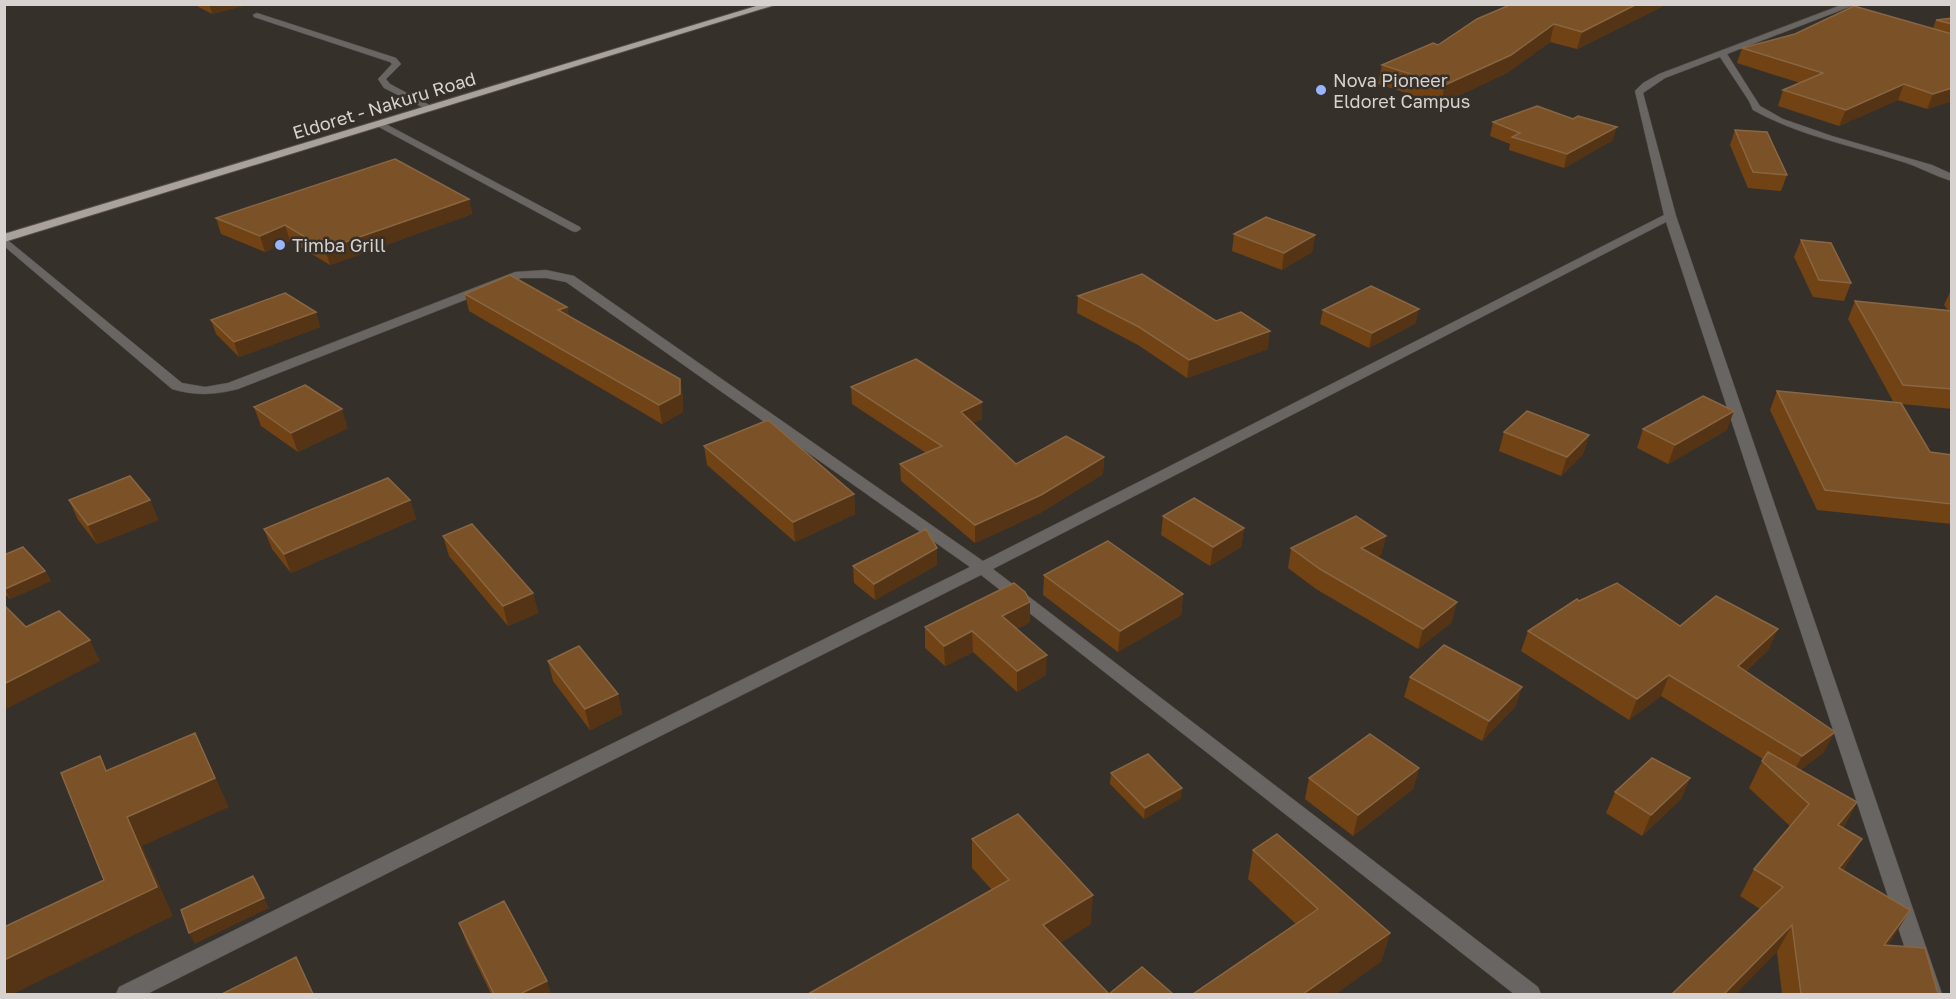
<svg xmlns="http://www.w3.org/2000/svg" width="1956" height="999" font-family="'Golos Text',sans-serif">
  <rect width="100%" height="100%" fill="#36302b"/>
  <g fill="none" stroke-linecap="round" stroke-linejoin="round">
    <defs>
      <path id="service" d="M 257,13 L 396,58 L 401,64 L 386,79 L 390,84 L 435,108 L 428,110 L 384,88 L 378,79 L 392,64 L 390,62 L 254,17 L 253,15 Z
        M 380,121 L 580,227 L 581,229 L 576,232 L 572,231 L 377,126 L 376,124 Z"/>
      <path id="minor" d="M 1844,4 L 1857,4 L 1727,54 L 1760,106 L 1783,119 L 1832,136 L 1932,165 L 1952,174 L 1952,181 C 1934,176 1918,166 1900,161 C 1850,145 1800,136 1753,110 L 1749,101 L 1720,57 L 1665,78 L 1643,93 L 1676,216 L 1942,994 L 1920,994 L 1666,222 L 993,569 L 1538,987 L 1541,994 L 1514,994 L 981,575 L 147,994 L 116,994 L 119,987 L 970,567 L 566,282 L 546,278 L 521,278 L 238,389 C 215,395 195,396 172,389 L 4,246 L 4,237 L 182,383 L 205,387 L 228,383 L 515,272 L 546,270 L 574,276 L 983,561 L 1664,215 L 1635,91 L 1643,83 L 1659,74 Z"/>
      <path id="trunk" d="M 763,4 L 778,4 L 4,242 L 4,234 Z"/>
    </defs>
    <use href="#service" stroke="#534d49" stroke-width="1"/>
    <use href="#minor" stroke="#534d49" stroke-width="1"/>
    <use href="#trunk" stroke="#534d49" stroke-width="2"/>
    <use href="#service" fill="#686562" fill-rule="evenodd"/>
    <use href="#minor" fill="#686562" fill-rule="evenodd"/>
    <use href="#trunk" fill="#a8a19c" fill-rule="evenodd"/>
  </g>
  <path fill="#704214" d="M 193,4 L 250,4 L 212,14 Z
    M 1512,4 L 1667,4 L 1577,49 L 1550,42 L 1507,73 L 1441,104 L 1378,84 L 1382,65 L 1438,45 Z
    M 1952,18 L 1952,101 L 1927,109 L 1898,100 L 1839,126 L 1778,106 L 1783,90 L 1800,83 L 1737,63 L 1742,48 L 1933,28 L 1936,20 Z
    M 1493,122 L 1613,140 L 1564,168 L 1509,150 L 1510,144 L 1490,136 Z
    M 1735,130 L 1787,175 L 1781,191 L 1748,188 L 1730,145 Z
    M 469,199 L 472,214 L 330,265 L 290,241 L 265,252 L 221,234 L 216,218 Z
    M 1234,234 L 1315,235 L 1312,252 L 1282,270 L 1232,251 Z
    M 1801,240 L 1851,283 L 1844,301 L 1813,297 L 1794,257 Z
    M 1952,288 L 1952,409 L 1902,404 L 1930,452 L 1952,455 L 1952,524 L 1817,510 L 1770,410 L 1777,391 L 1894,403 L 1848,319 L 1855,301 L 1948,310 L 1944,305 Z
    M 465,294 L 567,307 L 569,317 L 680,379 L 683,398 L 683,412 L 662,424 L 469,311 Z
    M 1078,296 L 1216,321 L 1268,349 L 1187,378 L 1138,345 L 1077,313 Z
    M 1323,310 L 1416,323 L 1369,348 L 1320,324 Z
    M 316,312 L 320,327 L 239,357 L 216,334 L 211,320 Z
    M 851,387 L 982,419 L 973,423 L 1016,464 L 1104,457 L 1103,474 L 1040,513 L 975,543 L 901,481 L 900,464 L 926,453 L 852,404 Z
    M 254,407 L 348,428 L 298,452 L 261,426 Z
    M 1643,429 L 1727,430 L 1668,464 L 1637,448 Z
    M 1504,432 L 1589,435 L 1583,454 L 1561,476 L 1499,451 Z
    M 704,446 L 854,494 L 855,514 L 795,542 L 707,465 Z
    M 69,500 L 150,500 L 158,520 L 97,544 L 78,520 Z
    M 410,500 L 416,519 L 291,573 L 272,549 L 264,529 Z
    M 1163,516 L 1244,528 L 1241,547 L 1210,566 L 1161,535 Z
    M 443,536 L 533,593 L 538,613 L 508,626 L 449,556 Z
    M 1386,536 L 1381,555 L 1377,557 L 1452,622 L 1418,649 L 1316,589 L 1288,568 L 1291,548 Z
    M 937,548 L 937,565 L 875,600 L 854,583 L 853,566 Z
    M 4,555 L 45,571 L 51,581 L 10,599 L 4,593 Z
    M 1044,575 L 1183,594 L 1181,615 L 1118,652 L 1043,595 Z
    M 1030,602 L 1030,622 L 1017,629 L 1046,675 L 1017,692 L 973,652 L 945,666 L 925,648 L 925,627 Z
    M 1680,626 L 1769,649 L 1746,671 L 1824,752 L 1800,770 L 1857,802 L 1843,828 L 1846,866 L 1843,871 L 1893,938 L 1887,945 L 1938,994 L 1782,994 L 1777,952 L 1760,909 L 1740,896 L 1754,869 L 1790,826 L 1749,788 L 1763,759 L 1661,696 L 1629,720 L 1521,651 L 1528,631 Z
    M 548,661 L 618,694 L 622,714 L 590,730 L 553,681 Z
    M 1410,677 L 1522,687 L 1515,707 L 1482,741 L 1404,697 Z
    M 1419,768 L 1413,789 L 1353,836 L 1305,799 L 1309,778 Z
    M 1111,773 L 1181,798 L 1144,819 L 1110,784 Z
    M 1690,778 L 1681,799 L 1642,836 L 1606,813 L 1615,792 Z
    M 972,839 L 1091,924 L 1060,943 L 1109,994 L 808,994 L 992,890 L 972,868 Z
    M 1253,850 L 1390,933 L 1381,962 L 1296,924 L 1248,879 Z
    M 459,923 L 551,994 L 491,994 L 467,944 Z"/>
  <path fill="#543415" d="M 209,4 L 250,4 L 212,14 Z
    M 1637,4 L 1667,4 L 1577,49 L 1582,32 Z
    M 1554,24 L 1550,42 L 1507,73 L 1441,104 L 1445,85 Z
    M 1904,84 L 1898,100 L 1839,126 L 1846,110 Z
    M 1952,88 L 1952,101 L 1927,109 L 1933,94 Z
    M 1617,127 L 1613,140 L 1564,168 L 1567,154 Z
    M 469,199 L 472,214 L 330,265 L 325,249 Z
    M 285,225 L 290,241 L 265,252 L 260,236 Z
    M 1315,235 L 1312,252 L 1282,270 L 1284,253 Z
    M 567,307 L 570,324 L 558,310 Z
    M 1419,309 L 1416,323 L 1369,348 L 1372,333 Z
    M 316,312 L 320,327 L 239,357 L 234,342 Z
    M 1270,331 L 1268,349 L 1187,378 L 1189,360 Z
    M 680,379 L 683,398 L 683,412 L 662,424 L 659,405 Z
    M 982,402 L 982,419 L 961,429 L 961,412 Z
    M 342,409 L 348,428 L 298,452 L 291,433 Z
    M 1734,411 L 1727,430 L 1668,464 L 1675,445 Z
    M 1589,435 L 1583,454 L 1561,476 L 1567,457 Z
    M 1104,457 L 1103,474 L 1040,513 L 975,543 L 975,525 Z
    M 854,494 L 855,514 L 795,542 L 793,522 Z
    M 150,500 L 158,520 L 97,544 L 88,525 Z
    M 410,500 L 416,519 L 291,573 L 284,554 Z
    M 1244,528 L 1241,547 L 1210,566 L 1213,547 Z
    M 1386,536 L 1381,555 L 1357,568 L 1361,548 Z
    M 937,548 L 937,565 L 875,600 L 874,584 Z
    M 45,571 L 51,581 L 10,599 L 5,589 Z
    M 533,593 L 538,613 L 508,626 L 503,606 Z
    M 1183,594 L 1181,615 L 1118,652 L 1120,631 Z
    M 1030,602 L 1030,622 L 1002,637 L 1002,616 Z
    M 1457,602 L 1452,622 L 1418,649 L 1423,629 Z
    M 1778,629 L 1769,649 L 1729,686 L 1738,666 Z
    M 972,631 L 973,652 L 945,666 L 944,646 Z
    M 90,640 L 100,661 L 4,710 L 4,684 Z
    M 1047,655 L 1046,675 L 1017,692 L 1017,671 Z
    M 1669,675 L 1661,696 L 1629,720 L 1637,699 Z
    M 1522,687 L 1515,707 L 1482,741 L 1489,721 Z
    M 618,694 L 622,714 L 590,730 L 585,709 Z
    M 1835,732 L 1824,752 L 1791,777 L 1802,756 Z
    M 195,733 L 229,807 L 142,846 L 173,916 L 13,994 L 4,994 L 4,960 L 157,887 L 127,817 Z
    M 1419,768 L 1413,789 L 1353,836 L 1358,815 Z
    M 1690,778 L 1681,799 L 1642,836 L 1651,815 Z
    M 1182,788 L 1181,798 L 1144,819 L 1145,808 Z
    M 1857,802 L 1842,829 L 1838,825 Z
    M 1862,839 L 1846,866 L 1824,896 L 1839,868 Z
    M 1093,895 L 1091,924 L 1042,954 L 1043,925 Z
    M 264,898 L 269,908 L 195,944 L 189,933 Z
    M 1910,910 L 1893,938 L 1867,972 L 1884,945 Z
    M 1792,925 L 1777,952 L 1736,994 L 1724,994 Z
    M 1390,933 L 1381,962 L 1336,994 L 1303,994 Z
    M 547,981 L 551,994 L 520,994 Z"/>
  <path fill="#7b5128" stroke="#896642" stroke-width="1.5" d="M 1512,4 L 1637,4 L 1582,32 L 1554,24 L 1511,55 L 1445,85 L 1382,65 L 1433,43 L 1438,45 L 1477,19 Z
    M 1854,6 L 1952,34 L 1952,88 L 1933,94 L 1904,84 L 1846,110 L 1783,90 L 1823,73 L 1742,48 L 1795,34 Z
    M 1952,18 L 1952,24 L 1936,20 Z
    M 1537,106 L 1573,119 L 1578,116 L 1617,127 L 1567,154 L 1512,137 L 1520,133 L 1493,122 Z
    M 1735,130 L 1767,132 L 1787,175 L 1753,172 Z
    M 395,159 L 469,199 L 325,249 L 285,225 L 260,236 L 216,218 Z
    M 1266,217 L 1315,235 L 1284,253 L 1234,234 Z
    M 1801,240 L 1831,243 L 1851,283 L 1819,280 Z
    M 1142,274 L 1216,321 L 1241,312 L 1270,331 L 1189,360 L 1139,327 L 1078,296 Z
    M 510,275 L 567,307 L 558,310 L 680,379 L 680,394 L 659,405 L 465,294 Z
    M 1371,286 L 1419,309 L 1372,333 L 1323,310 Z
    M 285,293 L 316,312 L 234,342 L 211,320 Z
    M 1855,301 L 1952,311 L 1952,389 L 1903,385 Z
    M 916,359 L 982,402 L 961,412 L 1016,464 L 1066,436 L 1104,457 L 1041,495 L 975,525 L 900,464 L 942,446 L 851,387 Z
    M 305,385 L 342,409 L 291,433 L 254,407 Z
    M 1777,391 L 1901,403 L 1930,452 L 1952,455 L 1952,504 L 1825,490 Z
    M 1703,396 L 1734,411 L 1675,445 L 1643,429 Z
    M 1527,411 L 1589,435 L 1567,457 L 1504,432 Z
    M 768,420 L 854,494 L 793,522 L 704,446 Z
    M 130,476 L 150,500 L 88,525 L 69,500 Z
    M 388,478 L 410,500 L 284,554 L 264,529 Z
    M 1194,498 L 1244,528 L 1213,547 L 1163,516 Z
    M 1356,516 L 1386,536 L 1361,548 L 1457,602 L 1423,629 L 1320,569 L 1291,548 Z
    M 472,524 L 533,593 L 503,606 L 443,536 Z
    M 926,529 L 937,548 L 874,584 L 853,566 Z
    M 1108,541 L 1183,594 L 1120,631 L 1044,575 Z
    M 23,547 L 45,571 L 5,589 L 4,555 Z
    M 1014,583 L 1025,592 L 1030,602 L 1002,616 L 1047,655 L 1017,671 L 972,631 L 944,646 L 925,627 Z
    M 1617,583 L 1680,626 L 1716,596 L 1778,629 L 1738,666 L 1835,732 L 1802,756 L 1669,675 L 1637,699 L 1528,631 L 1577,599 L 1579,601 Z
    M 4,605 L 26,627 L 59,611 L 90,640 L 4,684 Z
    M 1444,645 L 1522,687 L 1489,721 L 1410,677 Z
    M 579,646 L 618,694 L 585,709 L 548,661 Z
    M 195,733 L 215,778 L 127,817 L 157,887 L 4,960 L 4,927 L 104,880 L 61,773 L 100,756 L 106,771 Z
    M 1370,734 L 1419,768 L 1358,815 L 1309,778 Z
    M 1768,752 L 1857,802 L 1838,825 L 1862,839 L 1839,868 L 1910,910 L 1884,945 L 1925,948 L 1938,994 L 1801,994 L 1792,925 L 1724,994 L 1672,994 L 1783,887 L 1754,869 L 1809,804 L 1762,761 Z
    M 1148,754 L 1182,788 L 1145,808 L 1111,773 Z
    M 1652,758 L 1690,778 L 1651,815 L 1615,792 Z
    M 1018,814 L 1093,895 L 1043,925 L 1109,994 L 1142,967 L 1173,994 L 808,994 L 1009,880 L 972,839 Z
    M 1277,834 L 1390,933 L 1303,994 L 1193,994 L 1318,909 L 1253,850 Z
    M 253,876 L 264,898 L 189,933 L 181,910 Z
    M 504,901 L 547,981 L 520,994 L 494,994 L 459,923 Z
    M 296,957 L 313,994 L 222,994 Z"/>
  <g fill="#99b5fd" stroke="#36302b" stroke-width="2">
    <circle cx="1321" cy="90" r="6"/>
    <circle cx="280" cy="245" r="6"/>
  </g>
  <g text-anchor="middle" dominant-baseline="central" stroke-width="5" stroke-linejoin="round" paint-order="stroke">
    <g font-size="18" fill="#d7d2cf" stroke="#36302b" text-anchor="start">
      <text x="1333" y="80">Nova Pioneer<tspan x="1333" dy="21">Eldoret Campus</tspan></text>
      <text x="292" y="245">Timba Grill</text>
    </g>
    <g font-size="18" fill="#d7d2cf" stroke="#36302b">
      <text transform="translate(384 105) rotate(-17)">Eldoret - Nakuru Road</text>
    </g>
  </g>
  <rect width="1956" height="999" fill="none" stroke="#d7d2cf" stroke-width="12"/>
</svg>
